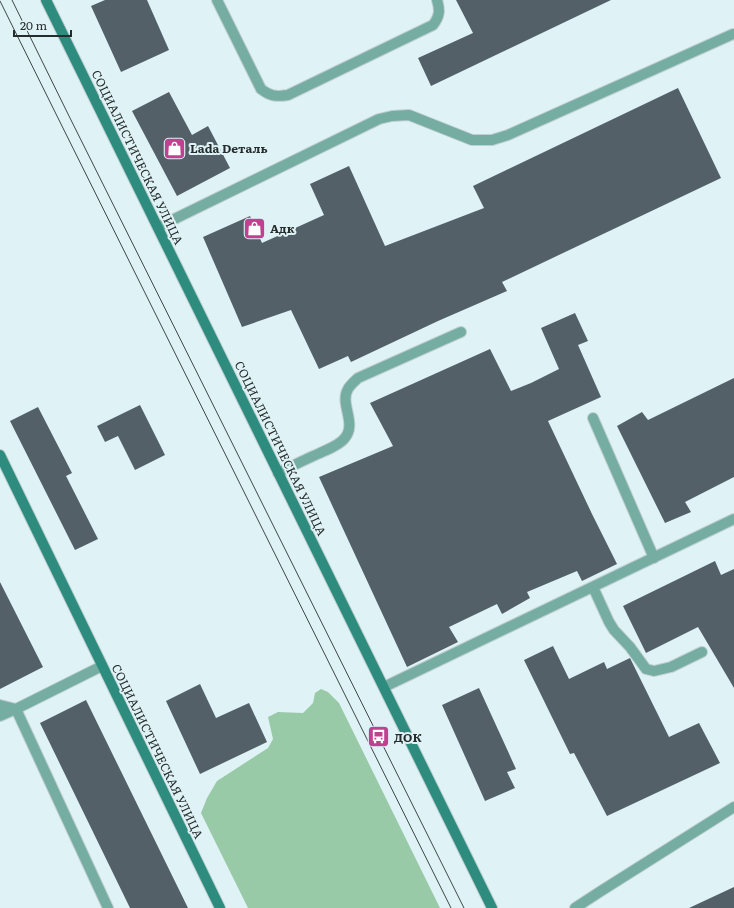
<svg xmlns="http://www.w3.org/2000/svg" width="734" height="908" font-family="Literata,serif">
  <rect width="100%" height="100%" fill="#dff2f5"/>
  <path fill="#99caa7" d="M 321,689 L 328,692 L 339,703 L 440,908 L 248,908 L 201,813 L 207,798 L 217,781 L 268,748 L 273,739 L 268,717 L 278,712 L 303,713 L 313,703 L 315,693 Z"/>
  <path fill="#536068" d="M 105,0 L 147,0 L 169,50 L 121,72 L 91,6 Z
    M 456,0 L 611,0 L 431,86 L 418,58 L 473,33 Z
    M 678,88 L 721,178 L 502,282 L 507,291 L 438,321 L 351,362 L 348,356 L 319,369 L 291,310 L 242,327 L 203,237 L 250,216 L 262,243 L 324,215 L 310,184 L 349,166 L 385,246 L 484,208 L 473,186 Z
    M 169,92 L 192,135 L 208,126 L 230,168 L 177,196 L 132,111 Z
    M 575,313 L 588,341 L 578,345 L 601,397 L 548,421 L 592,514 L 617,564 L 582,581 L 577,571 L 527,592 L 530,598 L 502,614 L 497,604 L 449,627 L 458,642 L 407,667 L 319,477 L 393,446 L 370,403 L 490,349 L 511,391 L 531,383 L 559,369 L 541,328 Z
    M 734,378 L 734,477 L 685,502 L 691,512 L 665,523 L 617,426 L 642,412 L 648,420 Z
    M 140,405 L 165,455 L 135,470 L 118,436 L 105,442 L 97,426 Z
    M 38,407 L 72,473 L 66,476 L 98,539 L 75,550 L 10,421 Z
    M 715,561 L 721,575 L 734,569 L 734,688 L 698,627 L 646,653 L 623,606 Z
    M 0,582 L 43,667 L 0,689 Z
    M 553,646 L 569,679 L 604,662 L 607,669 L 630,658 L 669,737 L 699,723 L 720,763 L 607,816 L 574,753 L 570,754 L 524,660 Z
    M 200,684 L 216,718 L 249,703 L 267,742 L 200,774 L 166,701 Z
    M 479,688 L 516,769 L 507,772 L 515,788 L 485,801 L 442,705 Z
    M 86,700 L 188,908 L 130,908 L 40,723 Z
    M 734,887 L 734,908 L 689,908 Z"/>
  <g fill="none" stroke-linecap="round" stroke-linejoin="round">
    <defs>
      <path id="lane" d="M 217,0 L 261,89 C 270,96 276,97 288,95 L 433,25 C 440,16 440,10 437,0
        M 158,227 L 379,119 L 392,116 L 409,115 L 472,140 L 492,140 L 508,135 L 733,34
        M 593,418 L 654,558
        M 278,473 C 292,466 306,459 320,453 C 328,449 338,446 344,439 C 358,424 339,404 348,389 C 350,385 355,381 358,378 L 461,332
        M 593,587 L 609,622 L 614,630 L 630,647 L 646,669 L 654,671 L 671,667 L 702,652
        M 102,666 L 16,709 L 108,908
        M 384,687 L 734,519
        M 0,705 L 16,709
        M 0,716 L 16,709
        M 575,908 L 601,891 L 734,807"/>
      <path id="secondary" d="M 46,0 L 492,908
        M 0,455 L 220,908"/>
    </defs>
    <use href="#lane" stroke="#beced1" stroke-width="12"/>
    <use href="#secondary" stroke="#beced1" stroke-width="12"/>
    <use href="#lane" stroke="#76ada2" stroke-width="10"/>
    <use href="#secondary" stroke="#2d8c7e" stroke-width="10"/>
    <path stroke="#3e4748" stroke-width="1" d="M 12,0 L 68,114 L 464,908
      M 0,1 L 57,116 L 451,908"/>
  </g>
  <defs>
    <symbol id="shop-square" viewBox="-11 -11 22 22"><rect x="-9" y="-9" width="18" height="18" rx="4" fill="#bf418f" stroke="#dff2f5"/><path d="M-5-2.5h2.3a2.7 3.5 0 0 1 5.4 0H5L5.5 6h-11ZM-1.5-2.5h3a1.5 2.3 0 0 0-3 0Z" fill="#fff"/></symbol>
    <symbol id="bus-square" viewBox="-11 -11 22 22"><rect x="-9" y="-9" width="18" height="18" rx="4" fill="#bf418f" stroke="#dff2f5"/><path d="M-5-6H5V4H4V6H2V4H-2V6H-4V4H-5ZM-3.5-4V0h7V-4ZM-3.5 1.2v1.5H-2V1.2ZM2 1.2v1.5H3.5V1.2Z" fill="#fff"/></symbol>
  </defs>
  <g fill-rule="evenodd">
    <use href="#shop-square" x="162" y="136" width="25" height="25"/>
    <use href="#shop-square" x="242" y="216" width="25" height="25"/>
    <use href="#bus-square" x="366" y="724" width="25" height="25"/>
  </g>
  <g text-anchor="middle" dominant-baseline="central" stroke-width="4" stroke-linejoin="round" paint-order="stroke">
    <g font-size="12" font-weight="bold" fill="#252c2d" stroke="#dff2f5" text-anchor="start">
      <text x="190" y="148">Lada Dеталь</text>
      <text x="270" y="228">Адк</text>
      <text x="394" y="737">ДОК</text>
    </g>
    <g font-size="12" fill="#252c2d" stroke="#dff2f5">
      <text transform="translate(138 157) rotate(64)">СОЦИАЛИСТИЧЕСКАЯ УЛИЦА</text>
      <text transform="translate(281 448) rotate(64)">СОЦИАЛИСТИЧЕСКАЯ УЛИЦА</text>
      <text transform="translate(158 751) rotate(64)">СОЦИАЛИСТИЧЕСКАЯ УЛИЦА</text>
    </g>
  </g>
  <path d="M14 30v6h57v-6" fill="none" stroke="#252c2d" stroke-width="2"/>
  <text x="20" y="30" font-size="12" fill="#252c2d" stroke="#dff2f5" stroke-width="3" paint-order="stroke">20 m</text>
</svg>
